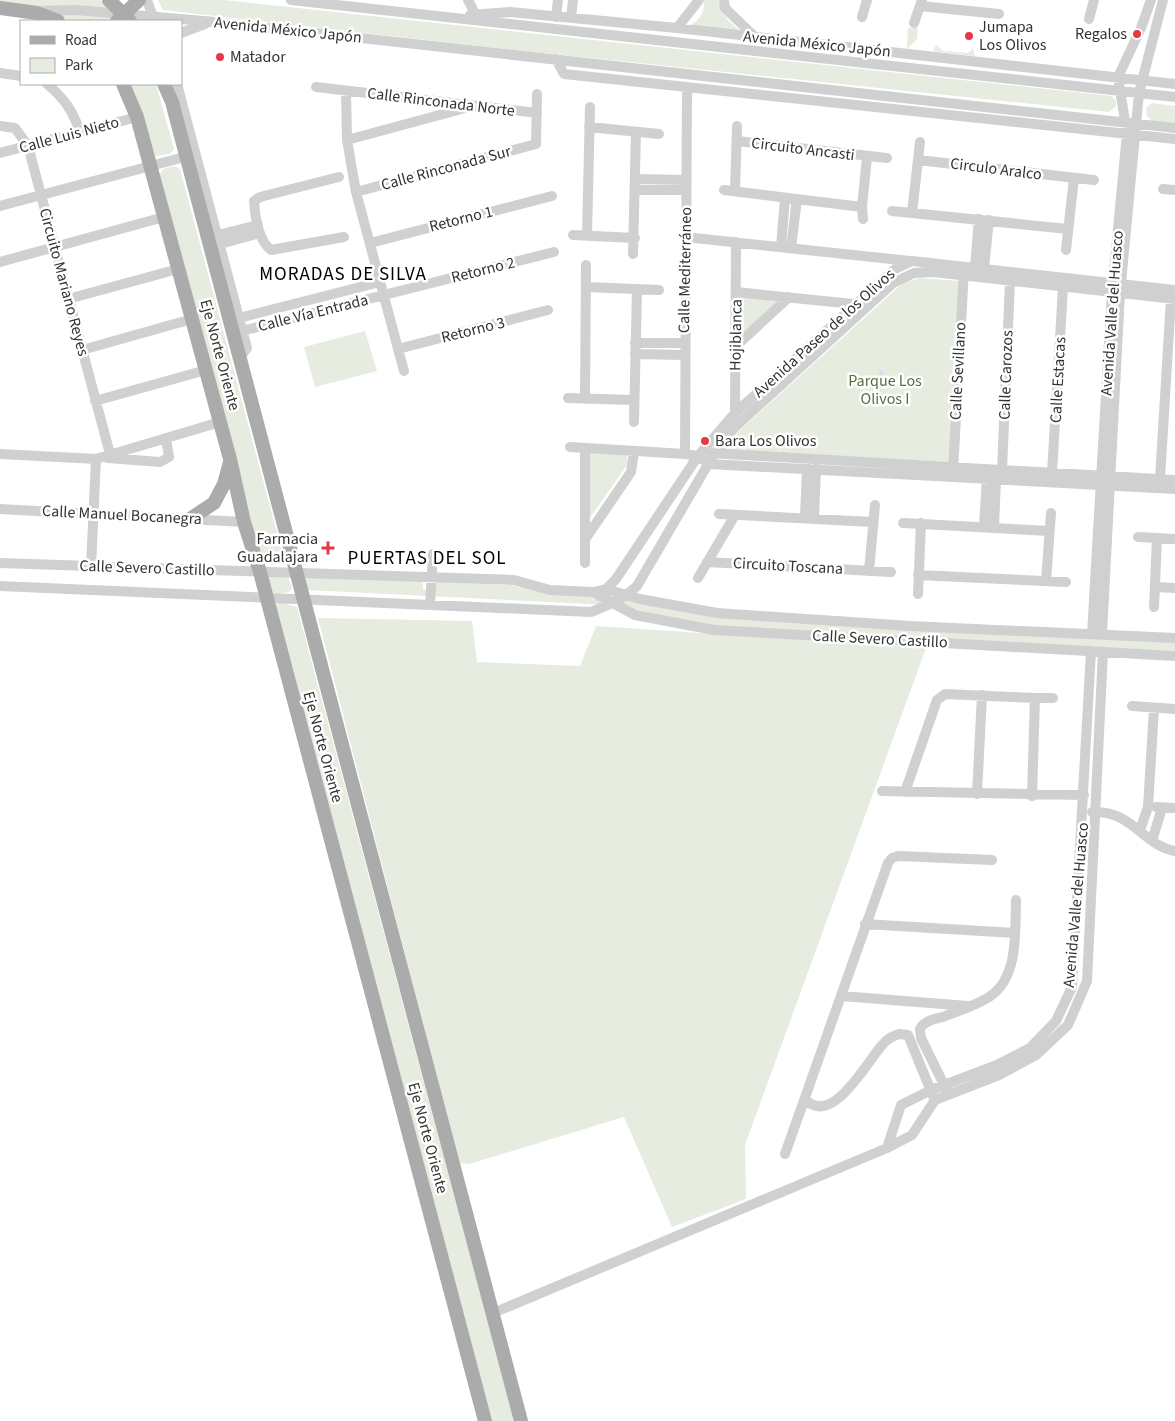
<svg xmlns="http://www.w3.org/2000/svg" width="1175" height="1421" font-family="'Source Sans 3',sans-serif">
  <rect width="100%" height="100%" fill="#fff"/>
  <path fill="#e6ecdf" d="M 0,0 L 100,0 L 124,21 L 70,21 L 54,14 L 0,3 Z
    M 158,0 L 224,0 L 1111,96 L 1116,101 L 1116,106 L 1109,112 L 497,48 L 163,10 Z
    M 704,0 L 718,0 L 727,19 L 741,32 L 688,26 C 700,21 705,12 704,0 Z
    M 908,28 L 918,28 L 917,39 L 907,49 Z
    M 936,45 L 943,51 L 968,53 L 973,48 L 975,56 L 933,51 Z
    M 130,84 L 156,84 L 174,149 L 170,154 L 155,156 L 153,152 Z
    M 1152,103 L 1175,106 L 1175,124 L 1153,122 L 1147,116 L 1146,108 Z
    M 175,166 L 180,169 L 284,559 C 279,566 268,566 262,561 L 158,177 L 163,169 Z
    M 920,278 L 961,281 L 951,462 L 724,450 L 740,430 L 903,283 Z
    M 739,295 L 784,300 L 739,340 Z
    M 365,331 L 377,371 L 315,387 L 304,347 Z
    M 589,452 L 627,455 L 627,465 L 589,519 Z
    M 287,574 L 292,588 L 289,592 L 275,594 L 269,591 L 267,577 Z
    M 304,575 L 423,581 L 423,590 L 435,591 L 435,582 L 512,585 L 546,593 L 592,595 L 592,599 L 631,601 L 722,616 L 1175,639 L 1175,651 L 718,627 L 632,609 L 631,606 L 307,590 Z
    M 280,602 L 297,607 L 514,1421 L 492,1421 L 275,605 Z
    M 318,618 L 472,621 L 477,662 L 580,666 L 596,626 L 926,648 L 745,1145 L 746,1199 L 672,1227 L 624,1117 L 469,1164 L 459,1163 Z"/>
  <path fill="#cfe2ee" d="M 879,369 L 883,371 L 882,381 L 874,386 L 868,385 L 863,378 L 871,383 L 878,381 L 880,378 Z"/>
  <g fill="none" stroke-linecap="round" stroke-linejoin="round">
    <path stroke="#d0d0d0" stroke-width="10" d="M 147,0 L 154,20
      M 291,0 L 1175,97
      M 468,0 L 478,19
      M 724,0 L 725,8 L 755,37
      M 920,6 L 999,14
      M 37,11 L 76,10 L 215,22 L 1175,128
      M 470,15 L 510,12 L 677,28 L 1175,84
      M 556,17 L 558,0
      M 862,17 L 867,0
      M 571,18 L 573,0
      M 1089,19 L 1094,0
      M 914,23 L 922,0
      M 677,28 L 699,0
      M 181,33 L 205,24
      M 556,59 L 564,74 L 1175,139
      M 0,73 L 21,76
      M 47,84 C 64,98 73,111 80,132
      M 177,84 L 247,348 L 239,359
      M 316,87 L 537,113
      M 346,91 L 347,140 L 356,192 L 404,371
      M 0,126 L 15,128 L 28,146 L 110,454
      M 589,127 L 659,134
      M 347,140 L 469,107
      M 738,141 L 887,158
      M 0,153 L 137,117
      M 918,160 L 1094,180
      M 339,177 L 260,197 L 254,201 C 255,216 258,240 271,250 L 344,237
      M 636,179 L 686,180
      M 1163,189 L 1175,190
      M 636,190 L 686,190
      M 724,190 L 862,207
      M 735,190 L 737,126
      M 356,192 L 536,144 L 537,94
      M 0,206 L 192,155
      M 892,211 L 1068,229
      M 912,213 L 920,142
      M 863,219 L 862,207 L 867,157
      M 218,235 L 258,225
      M 573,235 L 635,238
      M 587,235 L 590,107
      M 685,237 L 910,261
      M 370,243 L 552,196
      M 220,244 L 260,233
      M 781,247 L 785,198
      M 791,248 L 797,199
      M 1066,250 L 1074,178
      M 633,254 L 636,132
      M 0,262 L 164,217
      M 975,267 L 979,219
      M 984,268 L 989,220
      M 586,287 L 659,290
      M 736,292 L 853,304
      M 68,299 L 178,269
      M 239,318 L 380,282
      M 242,331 L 554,252
      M 635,343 L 684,343
      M 735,347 L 789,297
      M 398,349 L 548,310
      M 82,350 L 192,319
      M 635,354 L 684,355
      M 568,398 L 633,400
      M 585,399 L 586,265
      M 95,401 L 206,370
      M 735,416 L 736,242
      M 634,422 L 637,289
      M 570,447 L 685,454 L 698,456 L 709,464 L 1175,489
      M 585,448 L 585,563
      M 710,453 L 1175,480
      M 0,454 L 96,459 L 220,422
      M 685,454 L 687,87
      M 108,458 L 160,462 L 169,457 L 166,438
      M 1002,470 L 1010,281
      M 953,472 L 964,269
      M 1052,473 L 1063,287
      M 1160,479 L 1171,299
      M 0,509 L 244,522
      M 719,514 L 873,522
      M 805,517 L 807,468
      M 814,518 L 816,469
      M 903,523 L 1049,531
      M 984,526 L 987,478
      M 994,527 L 996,478
      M 1138,537 L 1175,539
      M 586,538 L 631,472 L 634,451
      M 707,562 L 891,572
      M 0,563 L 514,580 L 550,590 L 593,592 L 606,589 L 640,599 L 717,613 L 910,626 L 1175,638
      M 91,567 L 96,459
      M 869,571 L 875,505
      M 918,575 L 1066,582
      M 698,578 L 735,515
      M 1046,581 L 1051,513
      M 0,586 L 591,612 C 608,605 623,599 637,586 L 714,454 L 735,427 L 893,283 L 914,273 L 933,272 L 1175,299
      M 1155,587 L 1175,588
      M 606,589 L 616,579 L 698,456 L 735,413 L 895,269 L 912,261 L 1175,290
      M 593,592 L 635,615 L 714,630 L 1175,656
      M 918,594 L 921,523
      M 430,604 L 433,554
      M 1154,607 L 1157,538
      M 1092,634 L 1112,292 L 1127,134 L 1118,77 L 1141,28 L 1151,0
      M 1102,634 L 1120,293 L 1139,93 L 1163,0
      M 1035,698 L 1053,698
      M 1132,706 L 1175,709
      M 882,791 L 1084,795
      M 905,792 L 937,700 L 945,694 L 1035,698 L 1032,796
      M 977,794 L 982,695
      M 1156,807 L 1175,808
      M 1092,812 C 1133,810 1142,845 1175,851
      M 1140,830 L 1148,807 L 1154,709
      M 1152,841 L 1162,808
      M 865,924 L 1015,933
      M 841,996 L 968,1006
      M 946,1089 L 921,1038 L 920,1029 C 924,1021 934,1019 943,1017 C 958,1011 975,1006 989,997 C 1019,978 1015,931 1016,900
      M 806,1100 C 833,1127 868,1060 883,1044 C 887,1039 893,1036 899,1034 L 908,1035 L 933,1096
      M 887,1148 L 901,1105 L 931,1090 L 997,1065 L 1030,1048 L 1056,1021 L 1072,987 L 1091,651
      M 785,1154 L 888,863 L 892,858 L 898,856 L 992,860
      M 493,1313 L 887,1148 L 912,1135 L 935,1100 L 999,1075 L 1036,1055 L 1068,1025 L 1087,981 L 1103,652"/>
    <path stroke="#ababab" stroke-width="14" d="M 109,0 L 130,21
      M 0,8 L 37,13 L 58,21
      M 117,21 L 139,0
      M 123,84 L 137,117 L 230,459 L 244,522 L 260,572 L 485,1421
      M 164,84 L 172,102 L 521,1421
      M 190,519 L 214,503 L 224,484 L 230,462"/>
  </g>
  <g fill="#e63946" stroke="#fff" stroke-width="2">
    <circle cx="1137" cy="34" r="5"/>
    <circle cx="969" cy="36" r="5"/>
    <circle cx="220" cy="57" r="5"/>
    <circle cx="705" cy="441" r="5"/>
    <path d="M325.5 540.5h5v5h5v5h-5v5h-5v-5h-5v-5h5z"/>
  </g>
  <g text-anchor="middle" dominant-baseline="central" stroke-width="5" stroke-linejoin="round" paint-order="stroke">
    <g font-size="16" fill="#333" stroke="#fff" text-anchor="start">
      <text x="979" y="27">Jumapa<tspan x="979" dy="18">Los Olivos</tspan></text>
      <text x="1127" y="34" text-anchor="end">Regalos</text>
      <text x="230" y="57">Matador</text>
      <text x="715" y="441">Bara Los Olivos</text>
      <text x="318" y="539" text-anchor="end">Farmacia<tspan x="318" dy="18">Guadalajara</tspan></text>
    </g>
    <g font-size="16" fill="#333" stroke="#fff">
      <text transform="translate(288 30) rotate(6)">Avenida México Japón</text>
      <text transform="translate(817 44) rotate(6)">Avenida México Japón</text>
      <text transform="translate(441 102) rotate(7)">Calle Rinconada Norte</text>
      <text transform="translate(69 135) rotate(-15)">Calle Luis Nieto</text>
      <text transform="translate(803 149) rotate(7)">Circuito Ancasti</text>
      <text transform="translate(446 168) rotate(-15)">Calle Rinconada Sur</text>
      <text transform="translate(996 169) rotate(7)">Circulo Aralco</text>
      <text transform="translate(461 219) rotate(-14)">Retorno 1</text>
      <text transform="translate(483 270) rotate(-14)">Retorno 2</text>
      <text transform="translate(685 270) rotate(-89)">Calle Mediterráneo</text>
      <text transform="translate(64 282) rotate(75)">Circuito Mariano Reyes</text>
      <text transform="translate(313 313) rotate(-14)">Calle Vía Entrada</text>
      <text transform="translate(1112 313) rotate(-86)">Avenida Valle del Huasco</text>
      <text transform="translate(473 330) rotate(-14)">Retorno 3</text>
      <text transform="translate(824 333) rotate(-42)">Avenida Paseo de los Olivos</text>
      <text transform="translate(736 335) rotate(-89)">Hojiblanca</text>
      <text transform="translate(220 355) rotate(75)">Eje Norte Oriente</text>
      <text transform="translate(958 371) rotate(-87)">Calle Sevillano</text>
      <text transform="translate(1006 375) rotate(-88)">Calle Carozos</text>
      <text transform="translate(1058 380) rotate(-87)">Calle Estacas</text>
      <text transform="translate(122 515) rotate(3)">Calle Manuel Bocanegra</text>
      <text transform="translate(788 566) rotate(3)">Circuito Toscana</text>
      <text transform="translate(147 568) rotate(2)">Calle Severo Castillo</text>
      <text transform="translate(880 639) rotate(3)">Calle Severo Castillo</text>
      <text transform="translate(323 747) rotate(75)">Eje Norte Oriente</text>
      <text transform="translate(1076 905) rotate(-85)">Avenida Valle del Huasco</text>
      <text transform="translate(428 1138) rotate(75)">Eje Norte Oriente</text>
    </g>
    <g font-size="16" fill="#56703f" stroke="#fff">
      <text x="885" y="381">Parque Los<tspan x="885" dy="18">Olivos I</tspan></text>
    </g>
    <g font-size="19" letter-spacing="1" fill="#000" stroke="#fff">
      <text x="343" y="274">MORADAS DE SILVA</text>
      <text x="427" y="558">PUERTAS DEL SOL</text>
    </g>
  </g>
  <rect x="20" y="20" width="162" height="65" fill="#ffffff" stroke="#adadad"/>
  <rect x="30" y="36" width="25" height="8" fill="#ababab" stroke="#adadad"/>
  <text x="65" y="45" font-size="15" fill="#333333">Road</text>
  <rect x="30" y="58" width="25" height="15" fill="#e6ecdf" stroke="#adadad"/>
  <text x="65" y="70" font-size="15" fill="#333333">Park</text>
</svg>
